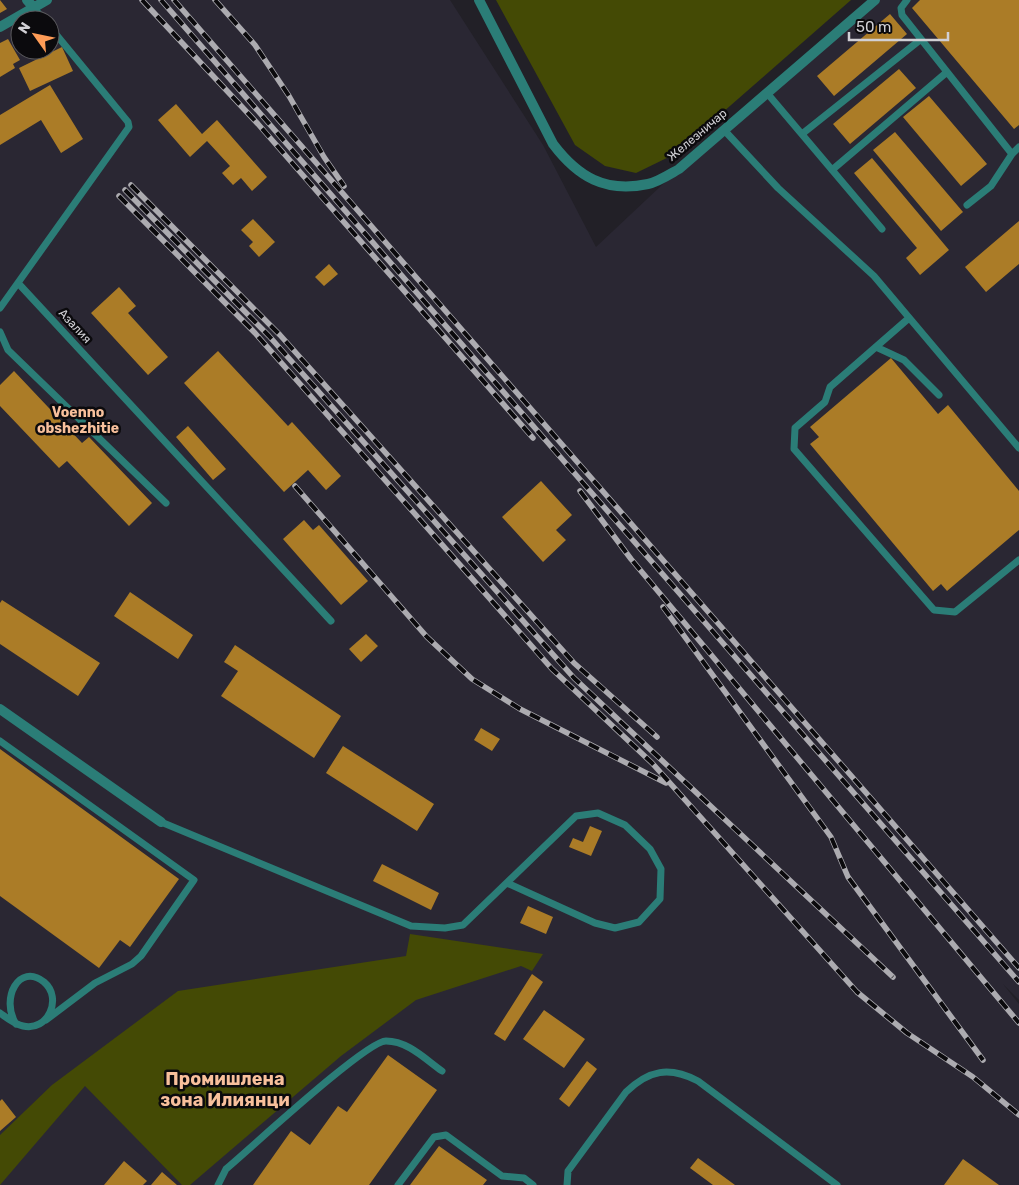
<svg xmlns="http://www.w3.org/2000/svg" width="1019" height="1185" font-family="Rubik,sans-serif">
  <rect width="100%" height="100%" fill="#222027"/>
  <path fill="#2a2733" fill-rule="evenodd" d="M 0,0 L 450,0 L 543,145 L 596,247 L 679,169 L 875,0 L 1019,0 L 1019,1000 L 1003,984 L 1019,1004 L 1019,1185 L 0,1185 ZM 20,20 L 50,20 L 50,50 L 20,50 Z"/>
  <path fill="#444a05" d="M 496,0 L 851,0 L 675,154 L 636,173 L 605,166 L 575,145 Z
    M 410,934 L 543,954 L 532,971 L 521,966 L 416,1000 L 341,1056 L 190,1185 L 182,1185 L 85,1086 L 0,1185 L 0,1135 L 52,1085 L 178,991 L 406,956 Z"/>
  <path fill="#ab7c27" d="M 0,0 L 7,9 L 0,13 Z
    M 920,0 L 1019,0 L 1019,125 L 1014,129 L 912,8 Z
    M 890,14 L 907,34 L 834,96 L 817,76 Z
    M 8,39 L 20,60 L 13,64 L 15,68 L 0,77 L 0,43 Z
    M 62,47 L 73,71 L 30,91 L 19,68 Z
    M 899,69 L 916,88 L 850,144 L 833,124 Z
    M 50,85 L 83,139 L 61,153 L 41,120 L 0,145 L 0,115 Z
    M 929,96 L 987,164 L 961,186 L 903,117 Z
    M 176,104 L 202,134 L 217,120 L 267,177 L 252,191 L 241,178 L 233,185 L 222,173 L 230,166 L 207,141 L 190,157 L 158,120 Z
    M 895,132 L 963,212 L 941,231 L 873,150 Z
    M 872,158 L 949,250 L 920,275 L 906,258 L 917,248 L 854,173 Z
    M 253,219 L 275,242 L 259,257 L 249,246 L 253,242 L 241,230 Z
    M 1019,221 L 1019,264 L 986,292 L 965,267 Z
    M 329,264 L 338,274 L 324,286 L 315,277 Z
    M 119,287 L 136,306 L 128,313 L 168,357 L 148,375 L 91,313 Z
    M 218,351 L 288,426 L 292,422 L 341,476 L 326,490 L 308,470 L 284,492 L 184,383 Z
    M 891,358 L 938,414 L 948,405 L 1019,491 L 1019,530 L 947,591 L 941,584 L 933,591 L 810,444 L 819,437 L 810,427 Z
    M 14,371 L 82,443 L 89,437 L 152,503 L 129,526 L 67,461 L 59,468 L 0,406 L 0,385 Z
    M 188,426 L 226,469 L 213,480 L 176,437 Z
    M 541,481 L 572,515 L 556,530 L 566,540 L 543,562 L 502,517 Z
    M 304,520 L 313,530 L 319,525 L 368,581 L 341,605 L 283,539 Z
    M 130,592 L 193,635 L 178,659 L 114,616 Z
    M 2,600 L 100,663 L 78,696 L 0,644 L 0,603 Z
    M 366,634 L 378,646 L 361,662 L 349,649 Z
    M 235,645 L 341,716 L 314,758 L 221,696 L 238,671 L 224,662 Z
    M 481,728 L 500,739 L 492,751 L 474,740 Z
    M 343,746 L 434,804 L 417,831 L 326,773 Z
    M 0,749 L 179,879 L 130,947 L 120,940 L 99,968 L 0,896 Z
    M 590,826 L 602,831 L 591,856 L 569,847 L 573,838 L 583,842 Z
    M 382,864 L 439,893 L 431,910 L 373,881 Z
    M 528,906 L 553,917 L 546,934 L 520,923 Z
    M 532,974 L 543,982 L 505,1041 L 494,1034 Z
    M 544,1010 L 585,1039 L 564,1068 L 523,1039 Z
    M 388,1055 L 437,1090 L 369,1185 L 253,1185 L 291,1131 L 310,1145 L 338,1106 L 347,1112 Z
    M 587,1061 L 597,1069 L 569,1107 L 559,1099 Z
    M 2,1099 L 16,1117 L 0,1131 L 0,1101 Z
    M 439,1146 L 487,1180 L 483,1185 L 410,1185 Z
    M 698,1158 L 735,1185 L 713,1185 L 690,1168 Z
    M 963,1159 L 999,1185 L 944,1185 Z
    M 124,1161 L 147,1181 L 143,1185 L 104,1185 Z
    M 162,1172 L 177,1185 L 151,1185 Z"/>
  <g fill="none" stroke-linecap="round" stroke-linejoin="round">
    <path stroke="#2b7d77" stroke-width="7" d="M 907,0 L 901,8 L 902,15 L 1012,154
      M 34,8 L 44,20
      M 767,93 L 882,229
      M 724,130 L 778,188 L 874,276 L 1019,448
      M 802,134 L 920,40
      M 832,170 L 947,72
      M 967,205 L 991,186 L 1012,154 L 1019,147
      M 18,283 L 331,621
      M 0,308 L 129,127 L 128,122 L 50,27
      M 909,318 L 830,387 L 825,402 L 795,428 L 794,449 L 934,610 L 955,612 L 1019,560
      M 0,332 L 8,350 L 166,503
      M 876,347 L 904,360 L 939,395
      M 0,741 L 194,880 L 141,956 L 132,964 L 95,983 L 46,1020
      M 161,822 L 411,926 L 445,928 L 463,925 L 576,816 L 598,813 L 625,825 L 650,849 L 661,869 L 660,899 L 639,922 L 615,928 L 595,923 L 507,883
      M 0,1013 C 7,1018 14,1024 23,1026 C 48,1032 63,998 44,982 C 19,962 0,999 16,1024
      M 218,1185 L 226,1169 C 250,1149 366,1041 386,1041 C 408,1041 425,1059 442,1071
      M 398,1185 L 434,1137 L 446,1135 L 502,1176 L 524,1178 L 533,1185
      M 567,1185 L 568,1171 L 626,1092 C 649,1070 669,1066 698,1081 L 837,1185"/>
    <path stroke="#2b7d77" stroke-width="10" d="M 27,0 L 34,8
      M 479,0 L 553,144 C 578,177 605,193 648,184 C 658,182 670,174 679,169 L 875,0
      M 0,27 L 47,0
      M 0,709 L 161,822"/>
    <defs>
      <path id="rail" d="M 142,0 L 258,124 L 533,438
        M 161,0 L 1019,982
        M 174,0 L 1019,968
        M 215,0 L 255,45 L 289,96 L 324,157 L 344,186
        M 131,185 L 280,335 L 574,663 L 657,737
        M 125,190 L 269,336 L 574,678 L 893,977
        M 119,196 L 255,333 L 552,669 L 652,763 L 857,992 L 907,1033 L 973,1077 L 1019,1115
        M 295,486 L 427,637 L 472,679 L 520,709 L 666,783
        M 580,491 L 631,559 L 1019,1023
        M 663,607 L 831,837 L 848,877 L 983,1060"/>
    </defs>
    <use href="#rail" stroke="#acabb0" stroke-width="5.5"/>
    <use href="#rail" stroke="#0b0a0d" stroke-width="4" stroke-dasharray="11" stroke-linecap="butt"/>
  </g>
  <g text-anchor="middle" dominant-baseline="central" stroke-width="5" stroke-linejoin="round" paint-order="stroke">
    <g font-size="12" fill="#d1d0d5" stroke="#0b0a0d">
      <text transform="translate(697 135) rotate(-40)">Железничар</text>
      <text transform="translate(75 326) rotate(47)">Азалия</text>
    </g>
    <g font-size="14" font-weight="bold" fill="#f8c09c" stroke="#0b0a0d">
      <text x="78" y="412">Voenno<tspan x="78" dy="16">obshezhitie</tspan></text>
    </g>
    <g font-size="18" font-weight="bold" fill="#f8c09c" stroke="#0b0a0d">
      <text x="225" y="1079">Промишлена<tspan x="225" dy="21">зона Илиянци</tspan></text>
    </g>
  </g>
  <g transform="translate(35 35) rotate(303)"><circle r="24" fill="#0b0a0d" stroke="#5a595d"/>
  <path d="M0-4L9 19L0 12L-9 19Z" fill="#fe9c57"/>
  <text y="-8" font-size="14" font-weight="bold" text-anchor="middle" fill="#d1d0d5">N</text>
  </g>
  <path d="M849 32v8h99v-8" fill="none" stroke="#d1d0d5" stroke-width="2.5"/>
  <text x="856" y="32" font-size="15" fill="#d1d0d5" stroke="#0b0a0d" stroke-width="4" paint-order="stroke">50 m</text>
</svg>
